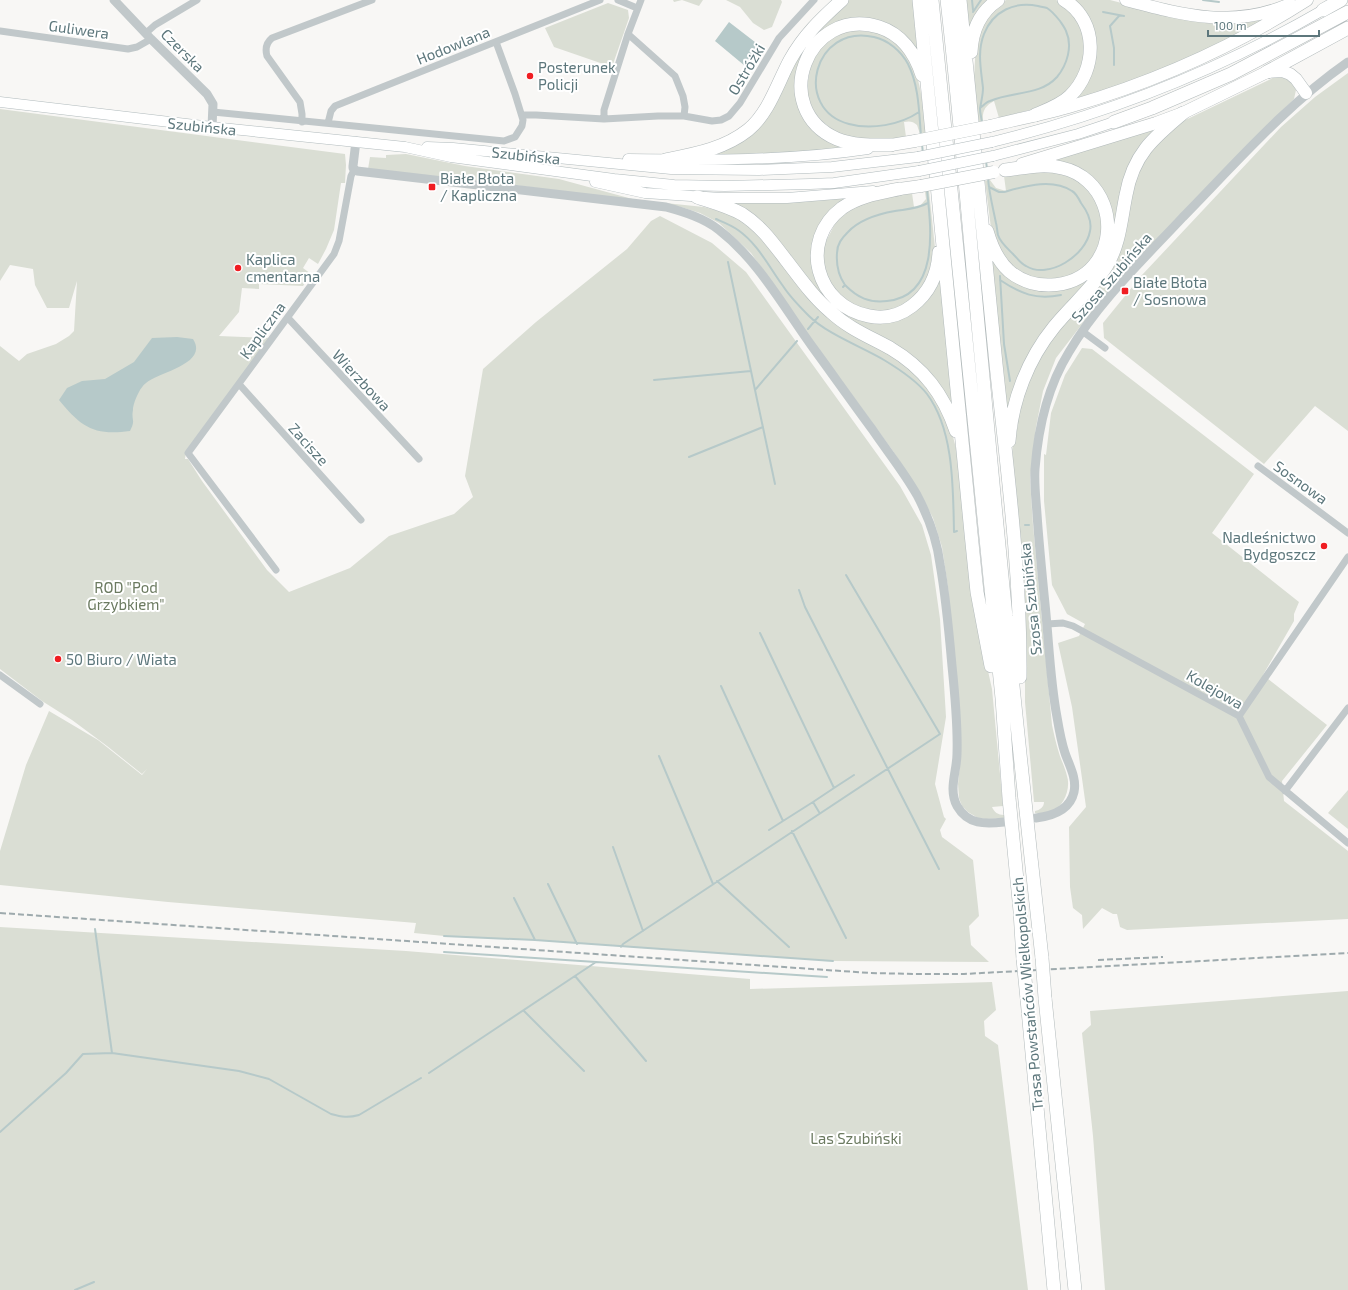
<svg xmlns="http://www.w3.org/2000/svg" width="1348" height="1290" font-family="'Exo 2',sans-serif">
  <rect width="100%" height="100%" fill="#f8f7f5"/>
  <path fill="#daded4" d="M 673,0 L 703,0 L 699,6 L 682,0 L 674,2 Z
    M 726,0 L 781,0 L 782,2 L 772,27 L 764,30 L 753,23 L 740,7 Z
    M 847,0 L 915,0 L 921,63 L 895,30 L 824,31 L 797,96 L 847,147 L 821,151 L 715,155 L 737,144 L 798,54 Z
    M 964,0 L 991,0 L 968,39 Z
    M 1006,0 L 1056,0 L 1061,2 L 1078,19 L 1087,42 L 1080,77 L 1064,95 L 1041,107 L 999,118 L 994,101 C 985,106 982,111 983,122 L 978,123 L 974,78 L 976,42 L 985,18 L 1003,2 Z
    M 1072,0 L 1110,0 L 1188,20 L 1213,24 L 1251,22 L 1273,15 C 1212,52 1145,77 1077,100 L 1072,100 L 1093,69 Z
    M 608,3 L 628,10 L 629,18 L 612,67 L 554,47 L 545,28 Z
    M 850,30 C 858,31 880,32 886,35 C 921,54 922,99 926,133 L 920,134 L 917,125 C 913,121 909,121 904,122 L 906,137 L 878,141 L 842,137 L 814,115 L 806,93 L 812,57 L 828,40 Z
    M 1348,73 L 1348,431 L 1315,406 L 1264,464 L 1104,338 L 1103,323 L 1142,275 L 1281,127 L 1315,97 Z
    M 1277,76 C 1287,77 1292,82 1296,90 L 1294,99 L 1238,155 L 1106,293 L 1056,358 L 1043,391 L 1036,427 L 1030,479 L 1033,525 L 1052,725 C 1054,734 1056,744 1059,753 C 1061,760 1065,767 1067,776 C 1071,788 1064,807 1051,812 C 1046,813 1040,813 1035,813 L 1035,811 C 1040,810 1044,807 1044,802 L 1034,802 L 1025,702 L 1025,587 L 1021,540 L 1012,464 L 1013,436 L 1018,408 L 1042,350 L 1083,303 L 1135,177 L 1148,149 L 1177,124 Z
    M 0,109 L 345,154 L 346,165 L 345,183 L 341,183 L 334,230 L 326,249 L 318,264 L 309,258 L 303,268 L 311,274 L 303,286 L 259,284 L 259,289 L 242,288 L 239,312 L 219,336 L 272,338 L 186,452 L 185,459 L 188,459 L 202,481 L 267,570 L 289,592 L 350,568 L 389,536 L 454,514 L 473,497 L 465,476 L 483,369 L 536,322 L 627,249 L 651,221 L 660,216 L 712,243 L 746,272 L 900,486 L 922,525 L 931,555 L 940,619 L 946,717 L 935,784 L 944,817 L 946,819 L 940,830 L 942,837 L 973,860 L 979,916 L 969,926 L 971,945 L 989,962 L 833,961 L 535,940 L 444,936 L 414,933 L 416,923 L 168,902 L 0,885 L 0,851 L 26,765 L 49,711 L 98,740 L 142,775 L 147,769 L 142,774 L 107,746 L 72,720 L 42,701 L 0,669 L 0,346 L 19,361 L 27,354 L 56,344 L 69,336 L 74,331 L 77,281 L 69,308 L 47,308 L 35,285 L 33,269 L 10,265 L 0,281 Z
    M 1158,126 L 1145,139 L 1135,154 L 1116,234 L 1105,261 L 1045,333 L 1006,424 L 989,249 L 995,260 L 1050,289 L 1104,257 L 1105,195 L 1052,161 L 1112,142 Z
    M 406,154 L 465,166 L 559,179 L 636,200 L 704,207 L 733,215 L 753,228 L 815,303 L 889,354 L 911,370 L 924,383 L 935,397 L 952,433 L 957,452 L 981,639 L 992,689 L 1003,806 L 992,807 C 994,812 998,815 1004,815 L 1004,818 L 986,819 L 978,818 L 968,812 L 962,806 L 959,798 L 958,784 L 961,754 L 948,587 L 942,547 L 933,518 L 919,491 L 893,451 L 811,339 L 751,253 L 719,223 L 700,213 L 681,207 L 490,182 L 368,169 L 370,157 L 386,158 L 386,155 Z
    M 1043,170 L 1075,176 L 1098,199 L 1104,231 L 1091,261 L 1074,275 L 1053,281 L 1021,274 L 1004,259 L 991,228 L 985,181 L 990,180 L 996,188 L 1006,191 L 1004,176 Z
    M 929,191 L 935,248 L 929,278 L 910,302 L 882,313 L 843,302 L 825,277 L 823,247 L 837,220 L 853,208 L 882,197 L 912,193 L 914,207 L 919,207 L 926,199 L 925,192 Z
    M 854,197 L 819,229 L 827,297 L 840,311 L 856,319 L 873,322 L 900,319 L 940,269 L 954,414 L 944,396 L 849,321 L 725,201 Z
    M 1082,348 L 1092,349 L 1254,474 L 1212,533 L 1299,602 L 1294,614 L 1294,621 L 1263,675 L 1327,725 L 1282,781 L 1284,801 L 1348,851 L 1348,919 L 1127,930 L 1120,927 L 1117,914 L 1113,914 L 1102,908 L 1083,929 L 1082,915 L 1073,908 L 1070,887 L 1069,827 L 1086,807 L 1072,707 L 1058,643 L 1079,636 L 1085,624 L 1067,614 L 1052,585 L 1044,501 L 1044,454 L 1046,455 L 1051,413 L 1065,375 Z
    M 1348,790 L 1348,829 L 1328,813 Z
    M 0,927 L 406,951 L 750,979 L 750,989 L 992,982 L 996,1010 L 984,1021 L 985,1036 L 998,1045 L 1028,1290 L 0,1290 Z
    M 1348,991 L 1348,1290 L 1105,1290 L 1093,1136 L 1082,1033 L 1091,1025 L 1090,1011 Z"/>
  <path fill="#b6c9c9" d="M 729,22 L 764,49 L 751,71 L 715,41 Z
    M 177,337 L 193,339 C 209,364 159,372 146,383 C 140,387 133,403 133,410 C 131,421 136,419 130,431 C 94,436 81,427 59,400 L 67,388 L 82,381 L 105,379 L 134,362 L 152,338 Z"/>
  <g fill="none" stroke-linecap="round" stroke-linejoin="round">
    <path stroke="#b6c9c9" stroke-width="2" d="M 972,0 L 973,10
      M 1203,0 L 1219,2
      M 973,12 L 981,0
      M 1103,12 L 1124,16
      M 1114,65 L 1114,48 L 1110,26 L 1119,16
      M 980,108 C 983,106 986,102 990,101 C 1012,91 1040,96 1057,77 C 1067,65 1073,46 1066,31 C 1065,28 1062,24 1060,21 C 1056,16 1052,11 1047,8 C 1044,7 1041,7 1038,6 C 1015,1 993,11 984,34 C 977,52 981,69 983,88 C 983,95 981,102 980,109 C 980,114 982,119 982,124
      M 919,112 C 900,125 871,130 849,124 C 792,109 814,23 874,37 C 888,40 901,51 908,64 C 919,86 919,112 921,136
      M 922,144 L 923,154
      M 986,160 L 987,170
      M 988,178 C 989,193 993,208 996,223 C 997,226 997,231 998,235 C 1000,242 1008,249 1013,254 C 1017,258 1021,264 1026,266 C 1049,280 1086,255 1090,231 C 1092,222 1087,211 1081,203 C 1079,199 1076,193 1072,191 C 1052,178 1026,186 1004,192 L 999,192 L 989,187
      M 716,219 C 723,222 731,225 738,230 C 758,244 769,267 783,286 C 790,297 800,307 809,316 C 827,334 862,347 884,360 C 899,369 916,380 927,394 C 954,430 953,488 954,532 L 957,531
      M 728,262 L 755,390
      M 1000,276 L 1004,344 L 1010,381
      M 1000,280 C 1021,294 1036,300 1061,295
      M 845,285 C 858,298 869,303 887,301 C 940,296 931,227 927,190
      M 843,287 L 845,285 C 838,275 836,266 837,253 C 837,244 842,238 848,232 C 860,219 878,214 895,211 C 908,209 917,209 928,203
      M 808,329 L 818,317
      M 654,380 L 751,371
      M 689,457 L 763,427
      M 775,484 L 755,390 L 797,341
      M 1025,525 L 1029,525
      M 799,590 L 805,607 L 939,869
      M 760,633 L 834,788 L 813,802
      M 721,686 L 783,821 L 813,802 L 819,812
      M 659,756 L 713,884
      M 834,788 L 854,775
      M 769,830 L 783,821
      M 792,831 L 846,938
      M 613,847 L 643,931
      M 717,881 L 789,947
      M 548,884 L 577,944
      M 514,898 L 535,940
      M 95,929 L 112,1053
      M 444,936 L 535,940 L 833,961
      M 621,947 L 623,944 L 940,734 L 846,575
      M 444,952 L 596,962
      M 575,976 L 646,1061
      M 524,1011 L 584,1071
      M 429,1073 L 596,962 L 827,977
      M 0,1132 L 66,1073 L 83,1054 L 112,1053 L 239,1071 L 269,1079 L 331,1114 C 342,1117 348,1118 359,1115 L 421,1078
      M 75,1290 L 94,1282"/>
    <defs>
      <path id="secondary" d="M 0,102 L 212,127 L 405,147 L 451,157 L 614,179 L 674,185 L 725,186 L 810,184 L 834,183 L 919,171
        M 992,142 C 1108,114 1219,70 1323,10
        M 427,147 L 453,148 L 671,169 L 759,170 L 832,167 L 918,157
        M 993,156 L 1078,134 L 1114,122
        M 628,159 C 708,160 789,161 868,149
        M 595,182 L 645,193 L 721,198 L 787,198 L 873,191"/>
      <path id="trunk" d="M 1126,0 C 1183,15 1233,29 1290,4
        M 990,126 C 1017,119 1045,114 1072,106 C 1154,82 1235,46 1307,0
        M 891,145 L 915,141
        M 1022,164 L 1156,123 L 1183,113 L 1267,72 L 1282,71 L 1290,74 L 1296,79 L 1306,93
        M 899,189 L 921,186"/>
      <path id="motorway" d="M 919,0 L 971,533 L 977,592 L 991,666
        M 932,0 L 1002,698 L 1009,798 L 1020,911 L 1023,959
        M 947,0 C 961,122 970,244 982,366 C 1000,563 1020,760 1042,958
        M 960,0 C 973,121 983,243 996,364 C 1007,468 1021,572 1020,677
        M 1323,10 L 1341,0
        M 971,52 C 972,31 980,12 998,0
        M 1267,72 L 1348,28
        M 1035,115 C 1047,110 1061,105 1070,96 C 1097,70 1099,21 1064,0
        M 1114,122 L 1152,108 L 1231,74 L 1348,12
        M 891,145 C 874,145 854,146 837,139 C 768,109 807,5 879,27 C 901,34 915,53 922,75
        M 665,160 C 695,154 724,149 748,130 C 769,113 778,82 790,60 C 804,35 821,19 842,0
        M 899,189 C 880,193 859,196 842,208 C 798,241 816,306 869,316 C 884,319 899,316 912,306 C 929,293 938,274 939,252
        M 697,197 C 712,202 728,206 742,214 C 761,226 773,243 786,260 C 800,278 813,297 831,312 C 848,328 870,337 890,348 C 924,368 944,395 956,431
        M 987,231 C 991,245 998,261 1009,271 C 1035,293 1079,289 1098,260 C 1120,226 1103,177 1062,168 C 1043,163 1024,168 1005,170
        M 1009,441 C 1012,400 1028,359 1054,327 C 1071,306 1093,288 1107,265 C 1120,243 1121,219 1126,195 C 1133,155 1153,138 1183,113
        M 1045,998 L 1075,1290
        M 1027,999 L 1054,1290"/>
    </defs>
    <use href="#secondary" stroke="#b1bbbd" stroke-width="11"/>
    <use href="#trunk" stroke="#b2babb" stroke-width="13"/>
    <use href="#motorway" stroke="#b2babb" stroke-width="14"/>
    <path stroke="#c1c8ca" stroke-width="7" d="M 618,0 L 637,8
      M 0,31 L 128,49 L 137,47 L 151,39
      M 146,33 L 155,25 L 197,0
      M 213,112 L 504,141 L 515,137 L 522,126 L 523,120 L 515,94 L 496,42
      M 523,115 L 536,115 L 604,119 L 658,116 L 684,116 L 685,107 L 683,96 L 675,76 L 628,34
      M 684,116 L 712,121 L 721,120 L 729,116 L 740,103 L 779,38 L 814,0
      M 604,119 L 604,110 L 628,34 L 641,0
      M 302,122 L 302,114 L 300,102 L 267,56 C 265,49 266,43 272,38 L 372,0
      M 328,123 L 331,111 L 335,106 L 600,0
      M 288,318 L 419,459
      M 1082,331 L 1105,348
      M 239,384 L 361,520
      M 1258,466 L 1348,533
      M 276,570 L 188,453 L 334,254 L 339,241 L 351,176 L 354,170
      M 1047,624 L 1063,623 L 1073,626 L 1239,716 L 1269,777 L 1348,843
      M 0,675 L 40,704
      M 1239,716 L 1348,557
      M 1285,791 L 1348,708"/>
    <path stroke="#c1c8ca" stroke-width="9" d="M 114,0 L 151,39 L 207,94 L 213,104 L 212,127
      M 356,141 L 353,166 L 353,168 L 357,171 L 666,207 C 684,212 704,218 719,230 C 759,261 784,308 814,349 C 833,375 852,402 872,429 C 887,451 904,472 917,495 C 928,516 937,540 940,564 C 946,597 949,632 952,666 C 955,695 958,724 957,754 C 957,771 948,789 957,806 C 968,825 985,824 1004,822
      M 1036,818 C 1052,816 1070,810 1074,792 C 1077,778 1069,765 1065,753 C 1061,741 1059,729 1057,717 C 1050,680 1049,642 1045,604 C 1042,574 1039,544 1037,514 C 1036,499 1034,484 1035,469 C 1038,429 1048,386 1069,352 C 1099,301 1143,260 1183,217 C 1236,163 1286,105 1348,62"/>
    <use href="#secondary" stroke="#fff" stroke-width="10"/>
    <use href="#trunk" stroke="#fff" stroke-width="12"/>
    <use href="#motorway" stroke="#fff" stroke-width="13"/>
    <path stroke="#9eaaad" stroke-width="2" stroke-dasharray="6 3" stroke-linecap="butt" d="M 0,913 L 870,973 L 916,974 L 964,974 L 1348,953
      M 1098,960 L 1163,957"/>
    <defs>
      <path id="secondary-bridge" d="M 918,157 L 992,142
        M 919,171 L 993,156"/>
      <path id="trunk-bridge" d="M 915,141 L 990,126
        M 921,186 L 994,172"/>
      <path id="motorway-bridge" d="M 1042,958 L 1045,998
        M 1023,959 L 1027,999"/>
    </defs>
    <use href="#secondary-bridge" stroke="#b1bbbd" stroke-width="11" stroke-linecap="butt"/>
    <use href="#trunk-bridge" stroke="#b2babb" stroke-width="13" stroke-linecap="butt"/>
    <use href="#motorway-bridge" stroke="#b2babb" stroke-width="14" stroke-linecap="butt"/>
    <use href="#secondary-bridge" stroke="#fff" stroke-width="10"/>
    <use href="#trunk-bridge" stroke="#fff" stroke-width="12"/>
    <use href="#motorway-bridge" stroke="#fff" stroke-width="13"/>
  </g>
  <g fill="#f01d22" stroke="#fff" stroke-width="1.5">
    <circle cx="530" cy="76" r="4"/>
    <rect x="428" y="183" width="8" height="8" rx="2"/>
    <circle cx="238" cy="268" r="4"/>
    <rect x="1121" y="287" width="8" height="8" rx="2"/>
    <circle cx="1324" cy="546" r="4"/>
    <circle cx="58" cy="659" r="4"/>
  </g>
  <g text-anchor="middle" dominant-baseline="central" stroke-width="4" stroke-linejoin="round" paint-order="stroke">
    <g font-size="15" fill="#5d777c" stroke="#fff">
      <text transform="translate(79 29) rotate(8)">Guliwera</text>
      <text transform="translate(453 45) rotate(-22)">Hodowlana</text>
      <text transform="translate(183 50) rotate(45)">Czerska</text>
      <text transform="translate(746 69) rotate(-59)">Ostróżki</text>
      <text transform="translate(202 126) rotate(6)">Szubińska</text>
      <text transform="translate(526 155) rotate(6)">Szubińska</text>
      <text transform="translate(1111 277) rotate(-49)">Szosa Szubińska</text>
      <text transform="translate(262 330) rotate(-54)">Kapliczna</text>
      <text transform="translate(362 380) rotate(47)">Wierzbowa</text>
      <text transform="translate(309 444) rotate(48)">Zacisze</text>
      <text transform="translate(1301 482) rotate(36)">Sosnowa</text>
      <text transform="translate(1030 599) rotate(-96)">Szosa Szubińska</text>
      <text transform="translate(1215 689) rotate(30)">Kolejowa</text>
      <text transform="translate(1027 994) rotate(-95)">Trasa Powstańców Wielkopolskich</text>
    </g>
    <g font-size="15" fill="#5d777c" stroke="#fff" text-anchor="start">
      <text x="538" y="67">Posterunek<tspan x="538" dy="17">Policji</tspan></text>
      <text x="440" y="178">Białe Błota<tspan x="440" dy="17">/ Kapliczna</tspan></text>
      <text x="246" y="259">Kaplica<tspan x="246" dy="17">cmentarna</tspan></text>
      <text x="1133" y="282">Białe Błota<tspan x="1133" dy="17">/ Sosnowa</tspan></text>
      <text x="1316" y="537" text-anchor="end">Nadleśnictwo<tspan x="1316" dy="17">Bydgoszcz</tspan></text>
      <text x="66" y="659">50 Biuro / Wiata</text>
    </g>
    <g font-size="15" fill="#6b7a60" stroke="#fff">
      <text x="126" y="587">ROD "Pod<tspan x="126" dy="17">Grzybkiem"</tspan></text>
      <text x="856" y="1138">Las Szubiński</text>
    </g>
  </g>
  <path d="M1208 30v6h111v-6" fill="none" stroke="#5d777c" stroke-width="2"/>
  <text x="1214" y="30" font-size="12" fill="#5d777c" stroke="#ffffff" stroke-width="3" paint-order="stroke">100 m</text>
</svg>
